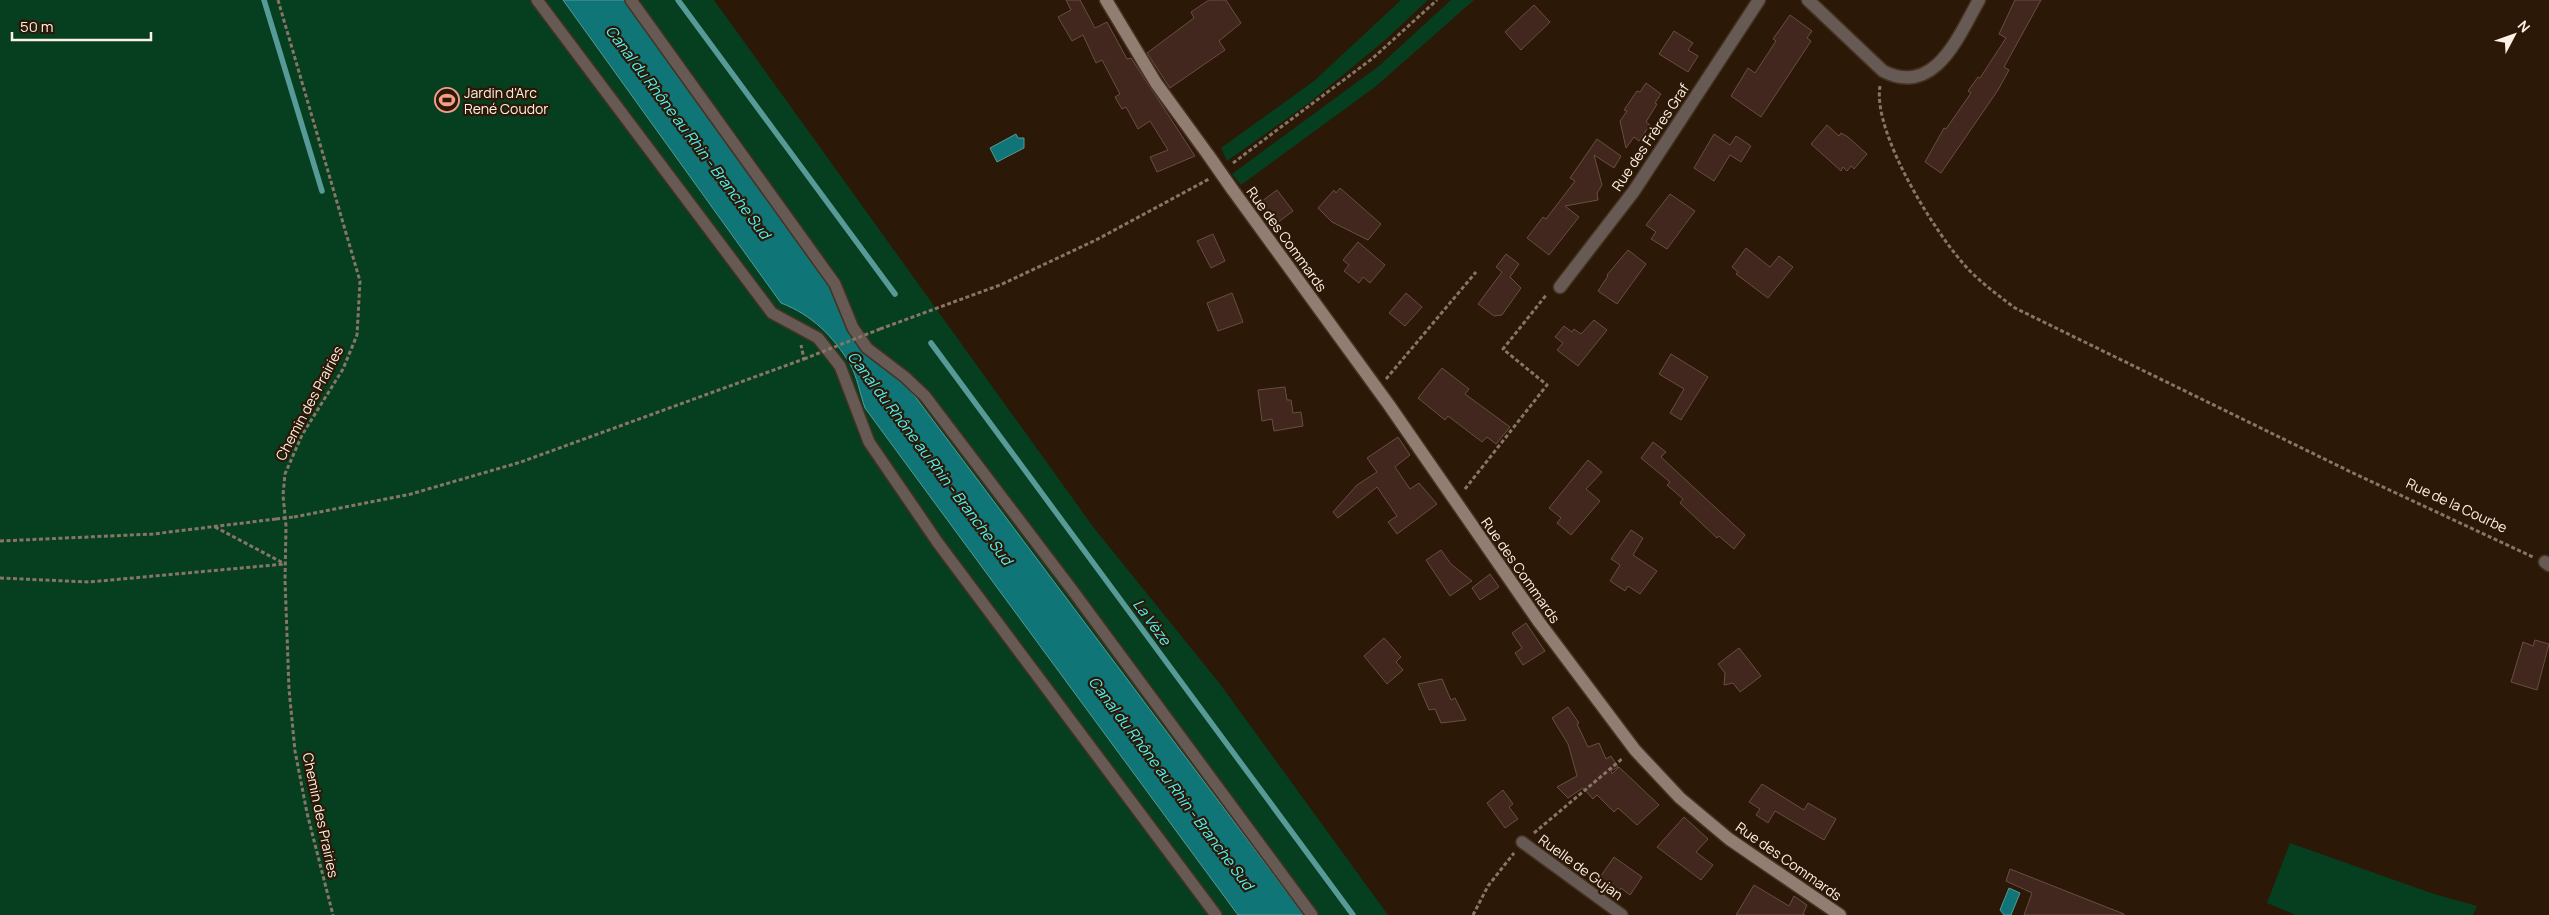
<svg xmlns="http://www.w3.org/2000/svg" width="2549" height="915" font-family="Manrope,sans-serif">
  <rect width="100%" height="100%" fill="#2c1806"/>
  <path fill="#063e20" d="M 0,0 L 563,0 L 781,303 C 811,315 833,336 850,364 C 857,376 860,394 865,408 L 1238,915 L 0,915 Z
    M 624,0 L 714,0 L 1094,528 L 1220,684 L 1388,915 L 1304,915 L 908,387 C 868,352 843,335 831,281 Z
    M 1401,0 L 1428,0 L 1384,41 L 1309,103 L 1227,161 L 1221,148 L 1314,81 Z
    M 1451,0 L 1474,0 L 1375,87 L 1241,185 L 1232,174 L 1379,66 Z
    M 2290,843 L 2434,894 L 2477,906 L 2473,915 L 2296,915 L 2267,903 Z"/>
  <path fill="#107577" stroke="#579a98" d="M 563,0 L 624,0 L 831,281 L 837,305 L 860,345 L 908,387 L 1304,915 L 1238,915 L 865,408 C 860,394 857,376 850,364 C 833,336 812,315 781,303 Z
    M 1016,134 L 1018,138 L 1024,138 L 1024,148 L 997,162 L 990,148 Z
    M 2009,888 L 2020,893 L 2011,915 L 2004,915 L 2000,910 Z"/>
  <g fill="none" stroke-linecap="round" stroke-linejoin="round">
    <path stroke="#579a98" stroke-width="5.5" d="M 264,0 L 322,191
      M 678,0 L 895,294
      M 931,343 L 1353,915"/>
  </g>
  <path fill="#42271e" stroke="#6a4d43" d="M 1066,0 L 1080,0 L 1095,28 L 1107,22 L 1127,59 L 1131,58 L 1195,156 L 1157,172 L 1150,157 L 1168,150 L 1150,121 L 1138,129 L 1126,107 L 1122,109 L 1115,97 L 1120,94 L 1102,60 L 1096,63 L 1083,35 L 1072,41 L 1058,17 L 1071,10 Z
    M 1209,0 L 1226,0 L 1241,23 L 1219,41 L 1225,50 L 1170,88 L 1147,53 L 1194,18 L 1191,12 Z
    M 2015,0 L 2041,0 L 2004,67 L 2009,70 L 1998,90 L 1941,173 L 1925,162 L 1944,128 L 1946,129 L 1971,93 L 1968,91 L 1978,77 L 1980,78 L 2006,38 L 1999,34 Z
    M 1534,5 L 1550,22 L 1521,50 L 1505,32 Z
    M 1790,15 L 1812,31 L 1807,38 L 1811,41 L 1761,117 L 1731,96 L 1748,68 L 1755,73 L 1776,41 L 1773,39 Z
    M 1674,31 L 1693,43 L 1688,50 L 1698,56 L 1688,72 L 1659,54 Z
    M 1646,83 L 1661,94 L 1655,103 L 1657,104 L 1646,122 L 1650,125 L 1639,141 L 1634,137 L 1626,148 L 1620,121 L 1627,111 L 1624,110 L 1637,91 L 1640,92 Z
    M 1827,125 L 1839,136 L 1841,133 L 1848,137 L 1867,154 L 1854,169 L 1851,166 L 1847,171 L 1843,167 L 1841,171 L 1811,144 Z
    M 1714,134 L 1730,145 L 1736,136 L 1751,146 L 1741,162 L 1730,155 L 1714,181 L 1694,168 Z
    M 1597,139 L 1621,156 L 1614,168 L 1594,155 L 1602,185 L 1597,193 L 1598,200 L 1565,206 L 1579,217 L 1549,255 L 1527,238 L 1543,217 L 1546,219 L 1575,181 L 1570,178 Z
    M 1340,188 L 1381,224 L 1368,240 L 1332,222 L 1318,208 L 1334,190 L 1336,193 Z
    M 1277,190 L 1293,211 L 1273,226 L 1258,204 Z
    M 1670,194 L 1695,211 L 1667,249 L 1651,239 L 1656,232 L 1646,225 Z
    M 1213,234 L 1225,261 L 1211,268 L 1197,241 Z
    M 1358,242 L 1385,265 L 1370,283 L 1363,277 L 1359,283 L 1344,271 L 1349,265 L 1343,260 Z
    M 1746,248 L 1770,267 L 1779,256 L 1793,267 L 1768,298 L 1736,274 L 1738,272 L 1732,267 Z
    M 1628,250 L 1646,264 L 1617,304 L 1598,291 L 1608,276 L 1607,275 Z
    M 1506,254 L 1519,264 L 1510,277 L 1521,288 L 1502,315 L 1494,316 L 1478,304 L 1502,272 L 1496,267 Z
    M 1232,293 L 1243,322 L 1218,331 L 1207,303 Z
    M 1406,293 L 1422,307 L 1405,326 L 1389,313 Z
    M 1594,320 L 1607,330 L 1578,366 L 1557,350 L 1563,343 L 1555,337 L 1564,326 L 1572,332 L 1574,329 L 1581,334 Z
    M 1671,354 L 1708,377 L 1681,420 L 1670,413 L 1684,389 L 1659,374 Z
    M 1442,368 L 1469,389 L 1465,394 L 1510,427 L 1496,444 L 1487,437 L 1482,442 L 1448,416 L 1445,420 L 1418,398 Z
    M 1285,387 L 1287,400 L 1291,400 L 1293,413 L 1301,412 L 1303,426 L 1274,431 L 1272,419 L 1262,421 L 1258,390 Z
    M 1398,437 L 1410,455 L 1395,467 L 1410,489 L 1419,483 L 1437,504 L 1397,534 L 1388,522 L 1397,516 L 1377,487 L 1338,518 L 1333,512 L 1357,485 L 1377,472 L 1367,458 Z
    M 1653,442 L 1666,452 L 1661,457 L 1745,535 L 1734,549 L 1719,536 L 1717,538 L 1680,503 L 1683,499 L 1667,485 L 1670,482 L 1641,458 Z
    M 1588,460 L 1602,472 L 1586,489 L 1600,501 L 1571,535 L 1557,523 L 1561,518 L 1549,508 Z
    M 1631,530 L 1643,538 L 1633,555 L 1657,571 L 1640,594 L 1628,586 L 1625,591 L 1610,581 L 1620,565 L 1611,559 Z
    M 1441,550 L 1451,564 L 1472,581 L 1450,596 L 1426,560 Z
    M 1490,574 L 1499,587 L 1480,600 L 1472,588 Z
    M 1526,623 L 1545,651 L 1523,665 L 1515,653 L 1522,648 L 1512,633 Z
    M 1384,638 L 1401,657 L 1396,662 L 1403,670 L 1387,684 L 1364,656 Z
    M 2535,640 L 2549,644 L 2537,690 L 2511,682 L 2523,642 L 2533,646 Z
    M 1739,648 L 1761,676 L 1740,692 L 1733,683 L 1724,685 L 1725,673 L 1718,664 Z
    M 1442,679 L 1451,700 L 1455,698 L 1466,720 L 1441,723 L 1435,709 L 1429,710 L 1418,684 Z
    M 1568,707 L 1579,723 L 1577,724 L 1588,747 L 1599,743 L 1606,759 L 1611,756 L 1618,767 L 1611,771 L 1612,774 L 1619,767 L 1659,805 L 1637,825 L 1618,808 L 1614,812 L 1597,795 L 1593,799 L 1583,788 L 1568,798 L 1557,787 L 1577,776 L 1568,744 L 1552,718 Z
    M 1762,784 L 1804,810 L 1808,803 L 1836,819 L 1824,840 L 1775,811 L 1768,823 L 1756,815 L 1760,809 L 1749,802 Z
    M 1503,790 L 1513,804 L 1509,807 L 1518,819 L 1505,828 L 1487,803 Z
    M 1684,817 L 1708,839 L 1696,852 L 1713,865 L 1701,880 L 1657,847 Z
    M 1614,857 L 1642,877 L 1630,895 L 1621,888 L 1616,896 L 1596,883 Z
    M 2010,869 L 2124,914 L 2124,915 L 2024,915 L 2032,893 L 2006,881 Z
    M 1754,885 L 1789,906 L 1794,896 L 1807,905 L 1803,914 L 1805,915 L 1736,915 Z"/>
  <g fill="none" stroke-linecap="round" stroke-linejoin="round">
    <defs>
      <path id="lane" d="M 537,0 L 772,313 L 818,338 L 840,366 L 869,442 L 938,543 L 1216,915
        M 631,0 L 835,284 L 853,328 L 867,348 L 905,377 L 925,396 L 1070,587 L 1312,915
        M 1522,842 L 1622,915"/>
      <path id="street" d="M 1808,0 L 1883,71 C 1935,98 1959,35 1979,0
        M 1560,287 L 1634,191 L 1759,0
        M 2545,562 L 2549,565"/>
      <path id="secondary" d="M 1106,0 L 1156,83 L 1209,156
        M 1232,189 L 1389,405 L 1539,622 L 1635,750 L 1680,798 L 1729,839 L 1840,915"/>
    </defs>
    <use href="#lane" stroke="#453221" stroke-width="14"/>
    <use href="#street" stroke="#453221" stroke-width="15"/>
    <use href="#secondary" stroke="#453221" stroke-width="15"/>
    <path stroke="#877666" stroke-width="3" stroke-dasharray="4 2.5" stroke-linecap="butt" d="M 278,0 L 360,281 L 357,335 L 343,369 L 302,435 L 285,474 L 283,495 L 286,526 L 285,580 L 289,689 L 295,751 L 307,813 L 333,915
      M 1880,86 C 1872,133 1937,237 1970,271 C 1984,285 1999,296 2015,308 L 2353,473 L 2533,557
      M 1233,163 L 1373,58 L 1437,0
      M 880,329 L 1000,285 L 1096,240 L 1209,179
      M 1386,379 L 1476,272
      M 1465,489 L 1547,385 L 1503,349 L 1547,294
      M 294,517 L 411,494 L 521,462 L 804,359 L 801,345
      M 215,527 L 285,564
      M 0,541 L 153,534 L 276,519
      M 0,578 L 89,582 L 285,564
      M 1534,833 L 1623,758
      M 1473,915 L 1488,886 L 1514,853"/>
    <use href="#lane" stroke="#675a54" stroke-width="11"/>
    <use href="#street" stroke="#675a54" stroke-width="12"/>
    <use href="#secondary" stroke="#927d73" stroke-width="12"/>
    <defs>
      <path id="secondary-bridge" d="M 1209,156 L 1232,189"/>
    </defs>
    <use href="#secondary-bridge" stroke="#453221" stroke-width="15" stroke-linecap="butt"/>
    <path stroke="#877666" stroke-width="3" stroke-dasharray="4 2.5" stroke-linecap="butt" d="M 804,359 L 880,329
      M 276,519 L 294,517"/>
    <use href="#secondary-bridge" stroke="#927d73" stroke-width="12"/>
  </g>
  <defs>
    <symbol id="stadium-ring" viewBox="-11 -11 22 22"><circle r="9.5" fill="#2c1806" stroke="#f49e88" stroke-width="1.5"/><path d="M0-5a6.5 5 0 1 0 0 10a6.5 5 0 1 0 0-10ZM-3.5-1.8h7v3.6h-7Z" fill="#f49e88"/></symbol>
  </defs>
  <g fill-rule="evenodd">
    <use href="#stadium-ring" x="433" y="86" width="28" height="28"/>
  </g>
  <g text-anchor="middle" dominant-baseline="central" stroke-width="4.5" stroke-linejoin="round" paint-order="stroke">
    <g font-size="14" fill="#fef0e4" stroke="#2c1806" text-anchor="start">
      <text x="464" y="92">Jardin d'Arc<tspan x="464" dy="16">René Coudor</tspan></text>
    </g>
    <g font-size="14" fill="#fef0e4" stroke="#2c1806">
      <text transform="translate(1650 137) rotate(-56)">Rue des Frères Graf</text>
      <text transform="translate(1287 239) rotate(54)">Rue des Commards</text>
      <text transform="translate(309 403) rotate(-62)">Chemin des Prairies</text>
      <text transform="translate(2457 505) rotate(25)">Rue de la Courbe</text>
      <text transform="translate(1521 570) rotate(55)">Rue des Commards</text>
      <text transform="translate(321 815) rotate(78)">Chemin des Prairies</text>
      <text transform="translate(1789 861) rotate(35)">Rue des Commards</text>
      <text transform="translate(1581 867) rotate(36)">Ruelle de Gujan</text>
    </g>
    <g font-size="15" font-style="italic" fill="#4df5f8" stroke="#2c1806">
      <text transform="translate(688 132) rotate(53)">Canal du Rhône au Rhin - Branche Sud</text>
      <text transform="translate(930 458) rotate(53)">Canal du Rhône au Rhin - Branche Sud</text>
      <text transform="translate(1152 622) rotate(54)">La Vèze</text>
      <text transform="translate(1171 783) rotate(53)">Canal du Rhône au Rhin - Branche Sud</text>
    </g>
  </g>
  <g transform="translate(2514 35) rotate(49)" stroke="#2c1806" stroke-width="4" paint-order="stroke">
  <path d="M0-4L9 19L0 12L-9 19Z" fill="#fef0e4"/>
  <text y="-8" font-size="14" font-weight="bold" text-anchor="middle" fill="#fef0e4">N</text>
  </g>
  <path d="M12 32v8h139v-8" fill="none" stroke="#fef0e4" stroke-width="2.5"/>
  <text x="20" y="32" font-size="15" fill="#fef0e4" stroke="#2c1806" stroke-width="4" paint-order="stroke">50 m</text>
</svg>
